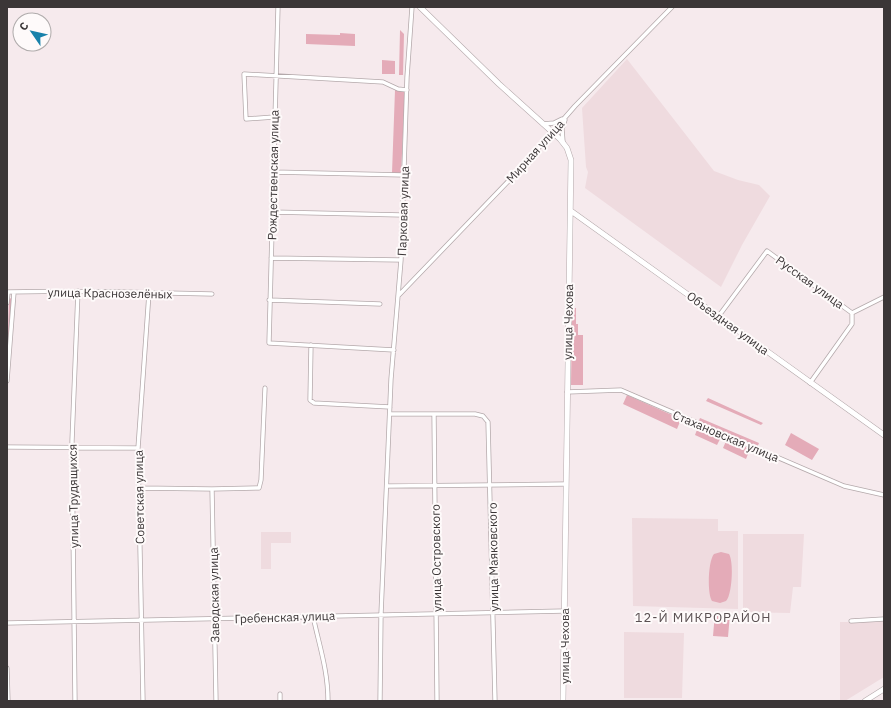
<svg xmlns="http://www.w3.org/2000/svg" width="891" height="708" font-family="'IBM Plex Sans',sans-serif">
  <rect width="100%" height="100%" fill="#f6eaed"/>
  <path fill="#efdbdf" d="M 627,59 L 714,171 L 738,180 L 759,185 L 770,196 L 742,245 L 721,287 L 585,188 L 588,172 L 586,167 L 582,108 Z
    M 632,518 L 718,519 L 718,531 L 738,531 L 738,609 L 633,606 Z
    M 261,532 L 291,532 L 291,543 L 271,543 L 271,569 L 261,569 Z
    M 743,534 L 804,534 L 801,587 L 793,587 L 790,613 L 743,612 Z
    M 840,622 L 884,622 L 884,677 L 845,701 L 840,701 Z
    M 624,632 L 684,633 L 682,698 L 624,698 Z"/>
  <path fill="#e4abb8" d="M 400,30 L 404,34 L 403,75 L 399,75 Z
    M 340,33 L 355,34 L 355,46 L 306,44 L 306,34 L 340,35 Z
    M 382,60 L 395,61 L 395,74 L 382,74 Z
    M 395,90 L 405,91 L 401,174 L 392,173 Z
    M 9,298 L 13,299 L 7,369 Z
    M 572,308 L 576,308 L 576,324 L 578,324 L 578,335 L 583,335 L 583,385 L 571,385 Z
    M 627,395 L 681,419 L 677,429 L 623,404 Z
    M 708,398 L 763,423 L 761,425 L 706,401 Z
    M 700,418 L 759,443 L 757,448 L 698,423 Z
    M 698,427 L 721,437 L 717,445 L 695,435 Z
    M 791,433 L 819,449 L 812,460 L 785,445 Z
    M 727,439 L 750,449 L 746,459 L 723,448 Z
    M 721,552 L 729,554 C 734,562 732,595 726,601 L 720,603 L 712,601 C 707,594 708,561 714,554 Z
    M 715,613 L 730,614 L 728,637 L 713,636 Z"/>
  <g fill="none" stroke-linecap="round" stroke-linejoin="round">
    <defs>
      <path id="street" d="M 278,7 L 269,343 L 394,350
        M 274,117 L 246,119 L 244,74 L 383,82 L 398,89 L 407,90
        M 543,124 L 554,123 L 562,119
        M 563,142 L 562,129 L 565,120
        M 273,172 L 404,175
        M 272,212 L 402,215
        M 271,258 L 401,260
        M 7,292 L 78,291 L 212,294
        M 398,296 L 521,168 L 575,106 L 672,7
        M 269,300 L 380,304
        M 7,303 L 8,292
        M 718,317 L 767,251 L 852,313
        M 311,345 L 310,400 L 314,403 L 390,407
        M 7,381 L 14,292
        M 810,383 L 852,324 L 852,313 L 884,297
        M 567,392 L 621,390 L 844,486 L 884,495
        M 390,414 L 475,414 L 483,416 L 488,422 L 495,701
        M 434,414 L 437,701
        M 7,447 L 138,448
        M 387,486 L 566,484
        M 140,488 L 212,489 L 259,488 L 261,480 L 265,388
        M 212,489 L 216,701
        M 313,616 C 319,645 328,670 328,701
        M 851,621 L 884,619
        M 7,623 L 564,611
        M 7,668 L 8,701
        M 75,701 L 72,441 L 78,291
        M 143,701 L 138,448 L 149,293
        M 280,701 L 280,694
        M 380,701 L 381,614 L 391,379 L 401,260 L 407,77 L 412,7"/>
      <path id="secondary" d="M 420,7 L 499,84 L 560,139 L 567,148 L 571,160 L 563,701
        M 571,211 L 884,435
        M 865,701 L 884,689"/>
    </defs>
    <use href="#street" stroke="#b4a9ab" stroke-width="5"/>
    <use href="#secondary" stroke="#b4a9ab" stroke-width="6"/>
    <use href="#street" stroke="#fff" stroke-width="3.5"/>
    <use href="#secondary" stroke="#fff" stroke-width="5"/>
  </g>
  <g text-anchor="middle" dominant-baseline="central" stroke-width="4" stroke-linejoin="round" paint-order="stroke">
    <g font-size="12" fill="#3b3637" stroke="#fefafa">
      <text transform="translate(535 151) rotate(-48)">Мирная улица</text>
      <text transform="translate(273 175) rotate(-89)">Рождественская улица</text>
      <text transform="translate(403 211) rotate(-88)">Парковая улица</text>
      <text transform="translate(810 282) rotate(36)">Русская улица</text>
      <text transform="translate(110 293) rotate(1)">улица Краснозелёных</text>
      <text transform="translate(568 322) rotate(-89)">улица Чехова</text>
      <text transform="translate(728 323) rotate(36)">Объездная улица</text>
      <text transform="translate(726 436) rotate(23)">Стахановская улица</text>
      <text transform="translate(73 496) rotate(-91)">улица Трудящихся</text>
      <text transform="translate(139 497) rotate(-91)">Советская улица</text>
      <text transform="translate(493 557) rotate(-91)">улица Маяковского</text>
      <text transform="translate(436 558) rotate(-91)">улица Островского</text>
      <text transform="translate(214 595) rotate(-91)">Заводская улица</text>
      <text transform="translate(285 617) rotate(-2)">Гребенская улица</text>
      <text transform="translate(564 646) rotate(-90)">улица Чехова</text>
    </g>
    <g font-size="13" letter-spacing="1" fill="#5b5153" stroke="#fefafa">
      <text x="703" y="617">12-Й МИКРОРАЙОН</text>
    </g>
  </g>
  <rect width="891" height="708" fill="none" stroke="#3b3637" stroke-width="16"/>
  <g transform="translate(32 32) rotate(304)"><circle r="19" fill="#fefafa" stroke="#b0acac"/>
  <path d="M0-3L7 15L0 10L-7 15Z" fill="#1882ab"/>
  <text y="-6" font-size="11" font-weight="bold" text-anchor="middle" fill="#3b3637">С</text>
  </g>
</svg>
